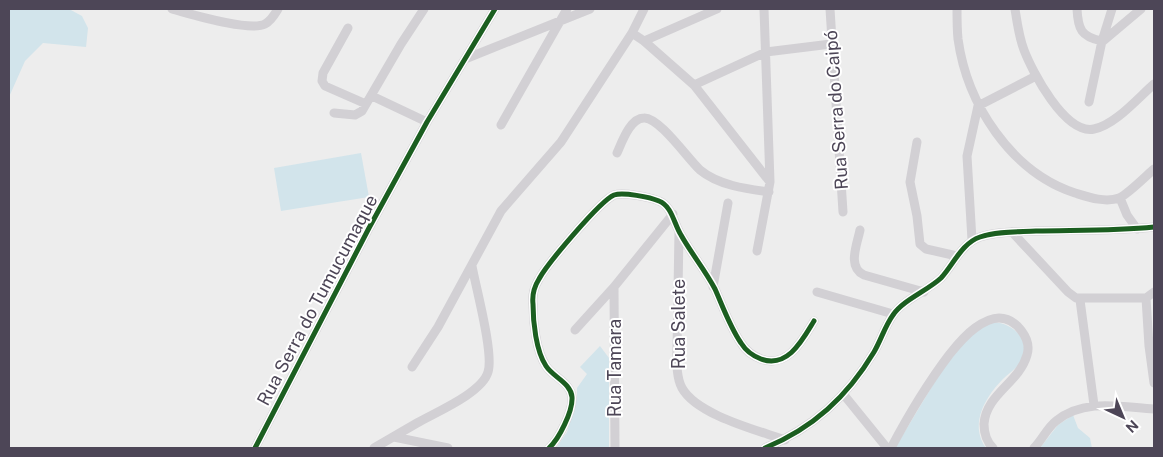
<svg xmlns="http://www.w3.org/2000/svg" width="1163" height="457" font-family="'Public Sans',sans-serif">
  <rect width="100%" height="100%" fill="#ededed"/>
  <path fill="#d2e4eb" d="M 9,9 L 69,9 L 82,16 L 88,28 L 86,47 L 43,43 L 25,61 L 9,97 Z
    M 361,153 L 369,197 L 281,211 L 274,168 Z
    M 995,322 C 1016,325 1032,342 1020,363 C 1016,369 1008,374 1003,379 C 985,397 969,425 986,448 L 895,448 L 943,368 L 965,338 L 982,326 Z
    M 600,346 L 609,358 L 609,448 L 556,448 L 567,432 L 577,398 L 577,388 L 587,374 L 580,367 Z
    M 1073,415 L 1078,428 L 1090,438 L 1092,448 L 1040,448 L 1058,425 Z"/>
  <g fill="none" stroke-linecap="round" stroke-linejoin="round">
    <path stroke="#d2d0d4" stroke-width="9" d="M 172,9 C 191,14 249,32 265,24 C 271,21 275,14 278,9
      M 830,9 L 843,212
      M 957,9 C 957,19 957,29 958,39 C 967,104 1011,172 1075,193 C 1088,197 1105,203 1119,198 C 1127,195 1147,175 1154,169
      M 1015,9 C 1017,22 1019,37 1024,50 C 1032,71 1065,135 1094,129 C 1115,125 1138,98 1154,84
      M 1077,9 C 1078,29 1081,37 1102,41
      M 348,28 L 323,73 L 322,81 L 325,86 L 366,104
      M 632,33 L 644,41 L 694,85 L 770,182
      M 644,41 L 717,9
      M 1103,41 L 1141,9
      M 465,59 L 590,9
      M 694,85 L 766,52 L 831,44
      M 372,96 L 427,122
      M 1089,102 L 1102,41 L 1112,9
      M 978,106 L 1036,76
      M 334,113 L 355,115 L 362,111 L 401,44 L 424,9
      M 501,125 L 567,9
      M 917,142 L 910,182 L 917,216 L 920,244 L 926,249 L 957,256
      M 617,153 C 622,142 630,118 644,118 C 659,117 688,159 700,170 C 718,185 746,189 769,192
      M 1120,198 L 1127,215 L 1137,229
      M 860,230 C 857,245 847,267 864,275 L 924,292
      M 679,232 L 677,350 C 677,362 676,377 682,388 C 697,415 757,430 785,440
      M 1012,232 L 1068,292 L 1076,298 L 1146,298 L 1154,292
      M 972,240 L 967,156 L 978,106
      M 757,251 L 770,182 L 764,9
      M 614,287 L 615,448
      M 713,287 L 728,203
      M 817,292 L 893,314
      M 1146,298 L 1149,346 L 1154,383
      M 1080,300 L 1094,405
      M 575,330 L 614,287 L 673,214
      M 412,367 L 438,327 L 501,211 L 561,142 L 632,33 L 644,9
      M 844,395 L 887,448
      M 394,437 L 448,448
      M 255,448 L 369,228 L 427,122 L 495,9
      M 374,448 C 388,440 403,431 417,423 C 436,412 482,393 488,372 C 494,354 476,288 472,266
      M 549,448 C 559,439 573,411 572,397 C 571,383 553,377 546,366 C 536,351 533,322 533,304 C 532,295 534,287 539,279 C 547,264 600,201 614,195 C 623,192 650,197 659,201 C 672,206 674,224 681,235 C 691,253 705,270 715,289 C 723,307 730,327 741,343 C 746,351 753,356 761,359 C 788,369 803,339 814,321
      M 765,448 C 813,428 847,397 874,352 C 881,340 885,326 893,315 C 903,300 927,291 941,278 C 953,265 962,243 980,237 C 997,231 1018,232 1036,231 C 1076,230 1115,231 1154,227
      M 891,448 C 908,416 927,384 949,355 C 957,345 964,336 975,328 C 982,323 990,318 999,318 C 1016,318 1032,339 1027,355 C 1019,383 986,394 984,424 C 984,433 987,442 993,448
      M 1034,448 C 1042,440 1047,428 1056,421 C 1084,398 1121,407 1154,409"/>
    <defs>
      <path id="cycleway" d="M 255,448 L 369,228 L 427,122 L 495,9
        M 549,448 C 559,439 573,411 572,397 C 571,383 553,377 546,366 C 536,351 533,322 533,304 C 532,295 534,287 539,279 C 547,264 600,201 614,195 C 623,192 650,197 659,201 C 672,206 674,224 681,235 C 691,253 705,270 715,289 C 723,307 730,327 741,343 C 746,351 753,356 761,359 C 788,369 803,339 814,321
        M 765,448 C 813,428 847,397 874,352 C 881,340 885,326 893,315 C 903,300 927,291 941,278 C 953,265 962,243 980,237 C 997,231 1018,232 1036,231 C 1076,230 1115,231 1154,227"/>
    </defs>
    <use href="#cycleway" stroke="#fff" stroke-width="8"/>
    <use href="#cycleway" stroke="#1b5e20" stroke-width="5"/>
  </g>
  <g text-anchor="middle" dominant-baseline="central" stroke-width="4" stroke-linejoin="round" paint-order="stroke">
    <g font-size="18" fill="#4d4657" stroke="#fff">
      <text transform="translate(836 110) rotate(-94)">Rua Serra do Caipó</text>
      <text transform="translate(317 300) rotate(-62)">Rua Serra do Tumucumaque</text>
      <text transform="translate(678 324) rotate(-90)">Rua Salete</text>
      <text transform="translate(614 368) rotate(-90)">Rua Tamara</text>
    </g>
  </g>
  <rect width="1163" height="457" fill="none" stroke="#4d4657" stroke-width="20"/>
  <g transform="translate(1123 417) rotate(136)" stroke="#ffffff" stroke-width="4" paint-order="stroke">
  <path d="M0-4L9 19L0 12L-9 19Z" fill="#4d4657"/>
  <text y="-8" font-size="14" font-weight="bold" text-anchor="middle" fill="#4d4657">N</text>
  </g>
</svg>
